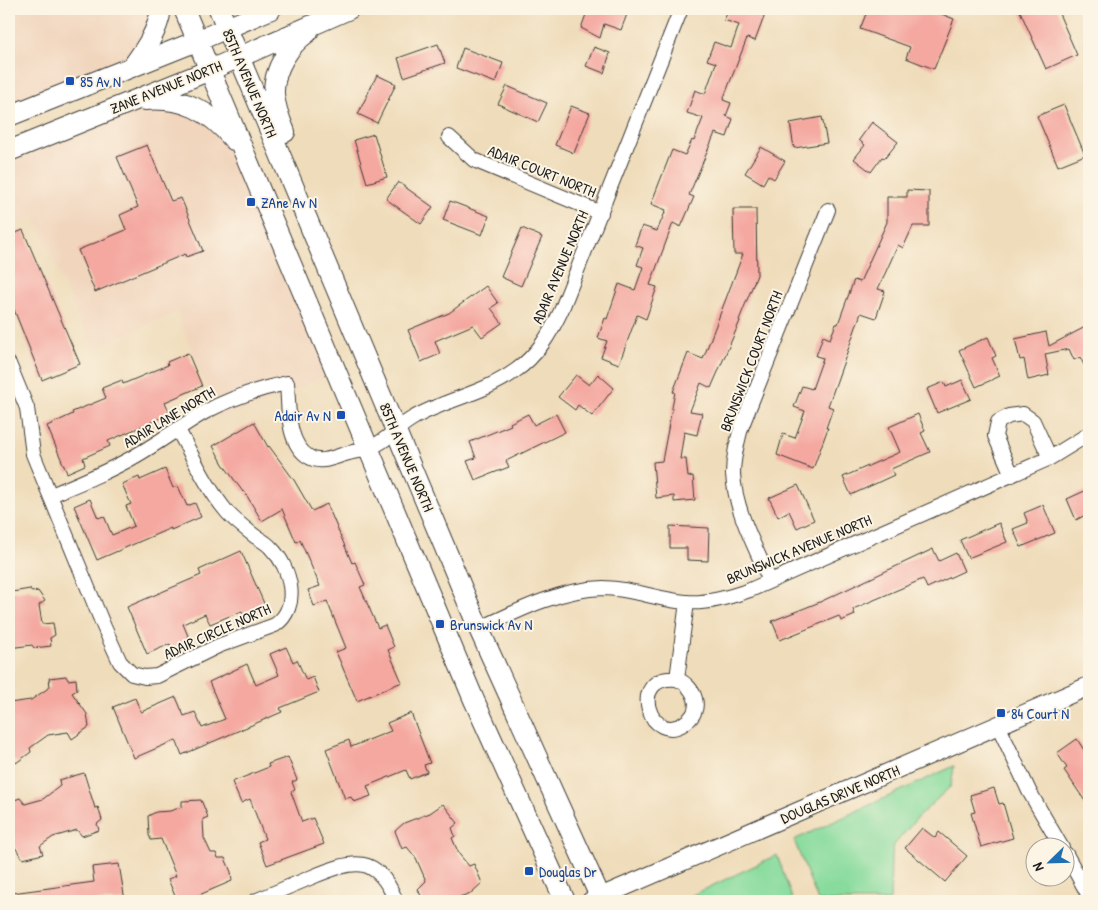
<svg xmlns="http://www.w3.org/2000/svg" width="1098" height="910" font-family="'Patrick Hand',sans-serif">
  <rect width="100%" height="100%" fill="#fcf5e5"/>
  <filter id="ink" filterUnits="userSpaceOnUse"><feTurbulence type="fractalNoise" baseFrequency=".02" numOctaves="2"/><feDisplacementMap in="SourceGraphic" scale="10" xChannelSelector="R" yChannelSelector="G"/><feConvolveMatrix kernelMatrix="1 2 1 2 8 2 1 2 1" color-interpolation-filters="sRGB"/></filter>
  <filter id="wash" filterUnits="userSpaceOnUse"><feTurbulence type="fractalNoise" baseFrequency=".0096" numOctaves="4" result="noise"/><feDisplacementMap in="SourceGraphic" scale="20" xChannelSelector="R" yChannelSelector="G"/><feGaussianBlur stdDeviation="1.12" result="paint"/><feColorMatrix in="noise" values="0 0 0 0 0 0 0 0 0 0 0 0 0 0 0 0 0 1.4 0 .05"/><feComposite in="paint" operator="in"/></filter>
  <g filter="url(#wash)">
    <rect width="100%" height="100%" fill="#efdcba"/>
    <path fill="#f1d5bd" d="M 9,9 L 153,9 L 153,16 L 137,46 L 117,63 L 9,104 Z
      M 147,108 L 168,108 L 200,117 L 229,142 L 328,375 L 269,402 L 220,419 L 177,313 L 92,348 L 34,216 L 9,226 L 9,163 Z"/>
    <path fill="#88db9d" stroke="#527c5c" d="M 954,766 L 951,786 L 918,817 L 894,845 L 891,858 L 890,901 L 818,901 L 794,840 Z
      M 777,855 L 793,901 L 680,901 Z"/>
    <g id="blocks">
      <path fill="#f4a8a0" d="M 588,9 L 629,9 L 621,30 L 604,24 L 600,38 L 581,28 Z
        M 729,9 L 767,9 L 755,41 L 747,38 L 723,100 L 731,103 L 726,116 L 733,119 L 727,137 L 715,133 L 689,195 L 694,197 L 681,227 L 673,223 L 650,285 L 657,287 L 646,319 L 637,315 L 619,364 L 601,357 L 607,341 L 598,338 L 605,318 L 607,319 L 619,284 L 635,290 L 643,267 L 637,265 L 643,248 L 635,245 L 642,226 L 657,231 L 666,210 L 651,204 L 672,150 L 685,155 L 692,140 L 694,141 L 703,118 L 687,113 L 695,90 L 705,94 L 716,63 L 707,60 L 714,42 L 731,48 L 739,25 L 724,20 Z
        M 868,9 L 929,9 L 954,19 L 934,69 L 906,58 L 910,47 L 860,29 Z
        M 1019,9 L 1057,9 L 1077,55 L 1046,69 Z
        M 438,44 L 445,63 L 404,77 L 398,58 Z
        M 594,47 L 610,53 L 604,73 L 586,66 Z
        M 463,48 L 503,63 L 496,83 L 456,68 Z
        M 377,75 L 396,84 L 377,123 L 358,114 Z
        M 507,86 L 547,103 L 538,122 L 498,104 Z
        M 1064,105 L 1085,155 L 1058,166 L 1037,116 Z
        M 571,106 L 590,113 L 574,153 L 555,145 Z
        M 822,117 L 827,143 L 794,148 L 790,123 Z
        M 872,122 L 898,142 L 885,158 L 882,157 L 871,172 L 854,159 L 865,145 L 859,140 Z
        M 374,134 L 387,177 L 367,183 L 354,140 Z
        M 147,145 L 171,201 L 181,198 L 203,251 L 186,257 L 185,254 L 95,292 L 78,250 L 126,230 L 120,215 L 138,207 L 117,157 Z
        M 761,147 L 785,161 L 774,179 L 768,175 L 763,184 L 745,173 Z
        M 398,182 L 433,207 L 421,224 L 386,199 Z
        M 907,190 L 929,191 L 929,226 L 913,226 L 903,248 L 898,245 L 878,289 L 885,291 L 876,318 L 861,313 L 828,406 L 833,408 L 826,428 L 828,428 L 813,469 L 777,455 L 783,434 L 795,438 L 805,411 L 794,407 L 802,386 L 812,389 L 823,358 L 816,356 L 823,336 L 830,339 L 836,324 L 838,324 L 854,280 L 860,282 L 887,222 L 887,197 L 907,197 Z
        M 450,201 L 489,216 L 482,235 L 443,220 Z
        M 733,209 L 756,209 L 757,275 L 739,320 L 740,321 L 711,388 L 701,383 L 690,411 L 702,413 L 697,435 L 684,432 L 680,459 L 686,459 L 688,477 L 693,476 L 695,500 L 674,502 L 674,496 L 656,498 L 653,462 L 662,461 L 675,392 L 673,392 L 688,353 L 703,359 L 743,254 L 734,254 Z
        M 522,228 L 542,237 L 521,286 L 501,277 Z
        M 23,230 L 80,364 L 42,380 L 9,297 L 9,236 Z
        M 486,286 L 498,303 L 491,308 L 502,323 L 482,337 L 473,325 L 435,341 L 440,354 L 421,362 L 408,330 L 449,313 Z
        M 1089,325 L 1089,375 L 1080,357 L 1074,360 L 1069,349 L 1045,354 L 1049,375 L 1028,380 L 1024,359 L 1020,360 L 1015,339 L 1046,332 L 1049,346 Z
        M 988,337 L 996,356 L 992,358 L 1000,376 L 976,387 L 959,350 Z
        M 188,353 L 202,386 L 165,402 L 170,414 L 108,441 L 110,446 L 83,458 L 85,465 L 67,473 L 47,426 L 73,414 L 72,412 L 106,398 L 102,388 L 122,380 L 123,384 L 168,365 L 167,362 Z
        M 598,374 L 614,388 L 592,416 L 578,405 L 575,410 L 558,397 L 576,375 L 589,385 Z
        M 962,380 L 971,399 L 937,413 L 927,389 L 944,382 L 946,387 Z
        M 528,414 L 534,425 L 556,414 L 565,432 L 506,461 L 509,467 L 475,480 L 467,461 L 476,458 L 470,442 L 511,425 L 510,423 Z
        M 918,414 L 925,431 L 921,433 L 930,452 L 891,469 L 894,475 L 851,495 L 843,477 L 900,452 L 889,427 Z
        M 254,422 L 268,447 L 269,446 L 294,480 L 312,511 L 327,504 L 352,563 L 355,562 L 365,585 L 360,587 L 378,628 L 385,625 L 394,647 L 388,650 L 402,682 L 357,701 L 336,652 L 346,648 L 327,601 L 314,606 L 308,590 L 320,586 L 300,540 L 296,542 L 282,509 L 262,521 L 244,491 L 243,492 L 223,464 L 213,446 Z
        M 165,469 L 173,488 L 178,486 L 187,506 L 195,503 L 201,517 L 171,530 L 171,528 L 97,560 L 74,506 L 90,499 L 98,518 L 104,516 L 112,535 L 134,526 L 126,506 L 131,504 L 122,484 L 139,477 L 140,480 Z
        M 798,485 L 814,520 L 797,528 L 789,511 L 778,517 L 769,498 Z
        M 1089,489 L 1089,513 L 1076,520 L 1067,499 Z
        M 1043,505 L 1055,533 L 1021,547 L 1013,529 L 1028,523 L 1024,513 Z
        M 999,523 L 1007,542 L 968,558 L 960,540 Z
        M 670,526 L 709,528 L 708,561 L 687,560 L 687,548 L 670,548 Z
        M 933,549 L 939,561 L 956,553 L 964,571 L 927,588 L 923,579 L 853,609 L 855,615 L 841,621 L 839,616 L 780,640 L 772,621 L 820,602 Z
        M 241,551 L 266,608 L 245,617 L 242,611 L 210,624 L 205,614 L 183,624 L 191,643 L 173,651 L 170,644 L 147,654 L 127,607 L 201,575 L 199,570 Z
        M 30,589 L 32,592 L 38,591 L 45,601 L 39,605 L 42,624 L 53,623 L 55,635 L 50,638 L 51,646 L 34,648 L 32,645 L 9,648 L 9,604 L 14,600 L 12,592 Z
        M 286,647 L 293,662 L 297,660 L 306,680 L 313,677 L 319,692 L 280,708 L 282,712 L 182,755 L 176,740 L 134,758 L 113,707 L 135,698 L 141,712 L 176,697 L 184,716 L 195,712 L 202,728 L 225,719 L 209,682 L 247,664 L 256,685 L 279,675 L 270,654 Z
        M 66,676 L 68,680 L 76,679 L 77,690 L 72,693 L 87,714 L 89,727 L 72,739 L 68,732 L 48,735 L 30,748 L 31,752 L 16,763 L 9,753 L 9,703 L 31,700 L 50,687 L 49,678 Z
        M 411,713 L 430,763 L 424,765 L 427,772 L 410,779 L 406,770 L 367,786 L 371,796 L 354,802 L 351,797 L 345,799 L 326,749 L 349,740 L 351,747 L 391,731 L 387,723 Z
        M 1077,739 L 1089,758 L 1089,807 L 1064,770 L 1067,768 L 1057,753 Z
        M 288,757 L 297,780 L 292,782 L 295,790 L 291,792 L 302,822 L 313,818 L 324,844 L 267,865 L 258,842 L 265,839 L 250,799 L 241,803 L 232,782 L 269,767 L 268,764 Z
        M 84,773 L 95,808 L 98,807 L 102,820 L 97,824 L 99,830 L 82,836 L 77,830 L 53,837 L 40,846 L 43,854 L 23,859 L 12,843 L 9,833 L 9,802 L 20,798 L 25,804 L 43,799 L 60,786 L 59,780 Z
        M 994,788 L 999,804 L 1003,803 L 1013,838 L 981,847 L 971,813 L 975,812 L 970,795 Z
        M 201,800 L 208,817 L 203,819 L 204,838 L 211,853 L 216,853 L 218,858 L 225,858 L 231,872 L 232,881 L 185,901 L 177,901 L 168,879 L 176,876 L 161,839 L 151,840 L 149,835 L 148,816 L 156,812 L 170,811 L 182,807 L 182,801 Z
        M 443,804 L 458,823 L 452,828 L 455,836 L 452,838 L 459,854 L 469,866 L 474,864 L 482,883 L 471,893 L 448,901 L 423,901 L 418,889 L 426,881 L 416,858 L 407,847 L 402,849 L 395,831 L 404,823 L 430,813 Z
        M 922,828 L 935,838 L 939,832 L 967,856 L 945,882 L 905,848 Z
        M 119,864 L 125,901 L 13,901 L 12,893 L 94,882 L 92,867 Z"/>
    </g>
  </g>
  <g filter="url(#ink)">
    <use href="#blocks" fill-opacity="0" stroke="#3c3934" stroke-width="1"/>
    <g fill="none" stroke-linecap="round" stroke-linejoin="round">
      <defs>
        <path id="minor" d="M 449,137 L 474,160 L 601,213
          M 9,364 L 27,408 L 33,454 L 104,627 L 120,662 L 132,674 L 145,677 L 157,676 L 218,646 L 275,625 C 301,607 291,568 271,548 C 267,543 261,540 256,537 C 246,529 235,521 227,512 C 207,488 193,457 178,430
          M 1012,475 L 995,436 L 998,422 L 1009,416 L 1023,414 L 1033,421 L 1050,458
          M 51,495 C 80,483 110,471 137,455 C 160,442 182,425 205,412 C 231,398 258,389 287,383 C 289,406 286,443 309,457 C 322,465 335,456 349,453 C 355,451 362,451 367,449 C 385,443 398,426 415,417 C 447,399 485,393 515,371 C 537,356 550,334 561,311 L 681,9
          M 770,581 C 756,548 735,511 733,474 C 733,458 737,443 741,428 L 828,210
          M 479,629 C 517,611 560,589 603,588 C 631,588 658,600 686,602 C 707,604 730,597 750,590 L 1050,458 L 1089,434
          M 677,679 C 695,687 704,709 686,722 C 650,749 626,674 677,679 L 687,602
          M 998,725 L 1029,791 L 1062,848
          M 1066,854 L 1089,896
          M 255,901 C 274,893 293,885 312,877 C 354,860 376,853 396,901"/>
        <path id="tertiary" d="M 591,901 L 1089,686"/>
        <path id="secondary" d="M 184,9 L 474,700 L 565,901
          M 219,9 L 479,629 L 602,901
          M 133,66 C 146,48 158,31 161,9
          M 145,100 C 184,97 209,110 234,140
          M 9,116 L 197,41 L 271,9
          M 285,132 C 280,120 275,108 274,94 C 273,70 289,45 308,32
          M 9,151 L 210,70 L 349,9"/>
      </defs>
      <use href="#minor" stroke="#3c3934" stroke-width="16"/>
      <use href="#tertiary" stroke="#3c3934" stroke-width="20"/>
      <use href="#secondary" stroke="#3c3934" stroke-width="22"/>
      <use href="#minor" stroke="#fff" stroke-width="14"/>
      <use href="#tertiary" stroke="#fff" stroke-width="18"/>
      <use href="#secondary" stroke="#fff" stroke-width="20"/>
    </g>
  </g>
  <g fill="#1a4fb4" stroke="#fcf5e5" stroke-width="2">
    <rect x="65" y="76" width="10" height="10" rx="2.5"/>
    <rect x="246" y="197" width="10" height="10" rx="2.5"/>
    <rect x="336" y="410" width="10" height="10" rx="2.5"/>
    <rect x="435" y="619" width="10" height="10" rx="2.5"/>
    <rect x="996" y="708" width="10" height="10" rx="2.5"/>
    <rect x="524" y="866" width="10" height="10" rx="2.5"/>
  </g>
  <g text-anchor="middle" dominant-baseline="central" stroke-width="4" stroke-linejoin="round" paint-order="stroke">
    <g font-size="15" fill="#164399" stroke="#fcf5e5" text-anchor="start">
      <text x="80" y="81">85 Av N</text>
      <text x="261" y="202">ZAne Av N</text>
      <text x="331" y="415" text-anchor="end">Adair Av N</text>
      <text x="450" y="624">Brunswick Av N</text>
      <text x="1011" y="713">84 Court N</text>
      <text x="539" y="871">Douglas Dr</text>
    </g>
    <g font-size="15" fill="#1c1c1c" stroke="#fcf5e5">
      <text transform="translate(250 83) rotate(67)">85TH AVENUE NORTH</text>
      <text transform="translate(166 87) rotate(-22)">ZANE AVENUE NORTH</text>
      <text transform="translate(542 171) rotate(22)">ADAIR COURT NORTH</text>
      <text transform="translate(560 267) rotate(-67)">ADAIR AVENUE NORTH</text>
      <text transform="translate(751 361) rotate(-69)">BRUNSWICK COURT NORTH</text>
      <text transform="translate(169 417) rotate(-31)">ADAIR LANE NORTH</text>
      <text transform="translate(407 457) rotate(67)">85TH AVENUE NORTH</text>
      <text transform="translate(799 549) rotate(-23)">BRUNSWICK AVENUE NORTH</text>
      <text transform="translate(217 631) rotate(-24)">ADAIR CIRCLE NORTH</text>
      <text transform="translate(840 794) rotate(-23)">DOUGLAS DRIVE NORTH</text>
    </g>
  </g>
  <rect width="1098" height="910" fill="none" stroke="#fcf5e5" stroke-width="30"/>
  <g transform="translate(1050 862) rotate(247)"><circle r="24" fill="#fcf5e5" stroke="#a29e95"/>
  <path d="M0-4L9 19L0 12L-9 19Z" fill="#1f6fb2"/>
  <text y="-8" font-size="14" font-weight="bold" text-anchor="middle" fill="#1c1c1c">N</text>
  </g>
</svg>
